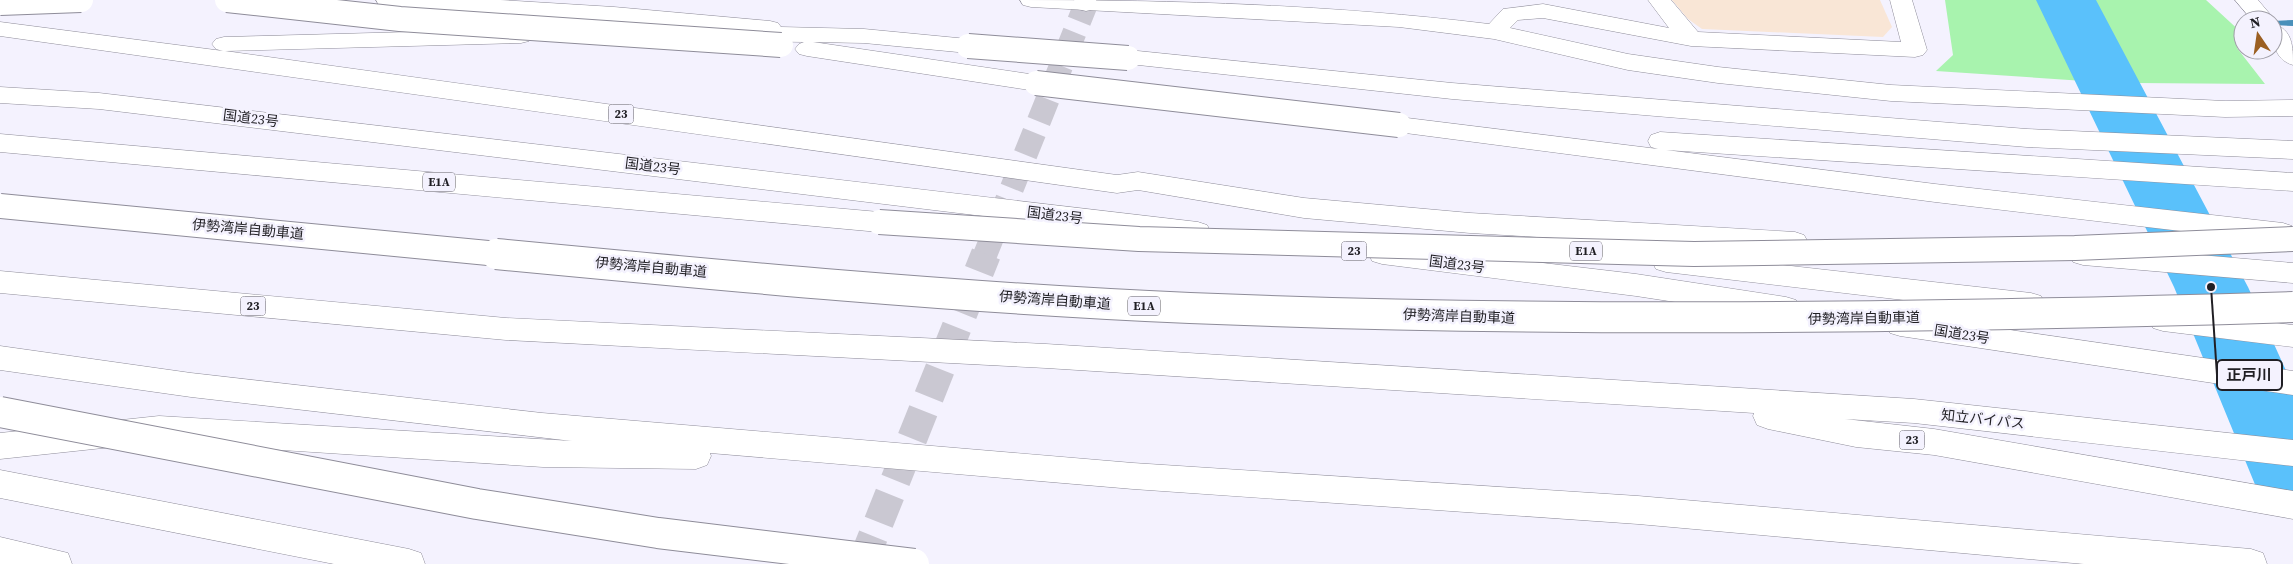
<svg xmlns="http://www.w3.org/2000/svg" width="2293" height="564" font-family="'Source Serif 4','Noto Sans JP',serif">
  <rect width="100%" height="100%" fill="#f4f2fe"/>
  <path fill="#f9e6d6" d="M 1672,0 L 1880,0 L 1892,27 L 1883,37 L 1702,29 L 1688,19 Z"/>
  <path fill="#a8f3ae" d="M 1945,0 L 2057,0 L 2099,82 L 1936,71 L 1953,55 Z
    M 2081,0 L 2206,0 L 2243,34 L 2243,40 L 2237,48 L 2265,84 L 2136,83 Z"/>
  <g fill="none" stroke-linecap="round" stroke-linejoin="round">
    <path fill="#4990ba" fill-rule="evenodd" d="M 2293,20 L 2293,26 L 2273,25 L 2273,21 Z"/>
    <path fill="#5ac1fb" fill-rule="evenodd" d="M 2036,0 L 2096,0 L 2248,287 L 2293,386 L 2293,514 L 2263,504 L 2174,287 Z"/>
    <path stroke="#cac8d2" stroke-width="24" stroke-dasharray="24 12" stroke-linecap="butt" d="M 985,255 L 1086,4"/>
    <path stroke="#cac8d2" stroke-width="30" stroke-dasharray="30 15" stroke-linecap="butt" d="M 862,564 L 986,254"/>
    <defs>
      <path id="street" d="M 1020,0 C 1177,0 1333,5 1489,24 L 1503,9 L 1543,4 L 1669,28 L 1648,0 L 1671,0 L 1698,32 L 1901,42 L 1890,0 L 1912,0 L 1927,50 L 1923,55 L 1915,57 L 1691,46 L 1543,18 L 1518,20 L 1510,28 L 1628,54 L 1718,67 L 1891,85 L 2225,101 L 2293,100 L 2293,116 L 2225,117 L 1891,101 L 1718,83 L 1628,70 L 1494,39 L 1399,27 L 1031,7 L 1023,5 Z
        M 2235,0 L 2258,0 L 2275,20 L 2273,24 L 2273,20 L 2252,20 Z
        M 2273,24 C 2293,29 2293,47 2293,65 C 2273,59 2273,41 2273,24 Z
        M 0,537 L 68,553 L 72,564 L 0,564 Z"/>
      <path id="secondary" d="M 1074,0 L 1096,0 L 1097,4 L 1094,9 L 1086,11 L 1078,9 Z"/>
      <path id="highway" d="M 376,0 L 500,0 L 614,7 L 770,21 L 778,23 L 781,27 L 864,29 L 968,39 L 976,41 L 980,46 L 976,51 L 968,53 L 864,43 L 813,42 L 1036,75 L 1044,77 L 1048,83 L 1044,89 L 1036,91 L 807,56 L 799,54 L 795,49 L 799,44 L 804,42 L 749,41 L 741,39 L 739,32 L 614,21 L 387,7 L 379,5 Z
        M 0,22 L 223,51 L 216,49 L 212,44 L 216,39 L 224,37 L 521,29 L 529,31 L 532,36 L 529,41 L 521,43 L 225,51 L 1117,175 L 1138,172 L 1304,198 L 1470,213 L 1795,232 L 1804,235 L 1808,242 L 1804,249 L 1795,252 L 1470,233 L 1304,218 L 1138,190 L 1117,193 L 0,36 Z
        M 1128,50 L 1452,83 L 2027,129 L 2293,141 L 2293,159 L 2027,147 L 1452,99 L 1120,63 L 1116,58 L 1120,53 Z
        M 0,87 L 99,93 L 1198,222 L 1207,225 L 1211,232 L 1207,239 L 1198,242 L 99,109 L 0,103 Z
        M 1399,117 L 1658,149 L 1651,147 L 1648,141 L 1651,135 L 1660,132 L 2293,173 L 2293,191 L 1666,150 L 1935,184 L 2283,223 L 2292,226 L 2293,239 L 2283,243 L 1935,202 L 1390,131 L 1387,125 L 1390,119 Z
        M 0,134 L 879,212 L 888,215 L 892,222 L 888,229 L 879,232 L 0,152 Z
        M 1382,244 L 1636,274 L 1786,297 L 1796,300 L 1800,308 L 1796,316 L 1786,319 L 1636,296 L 1382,264 L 1372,261 L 1369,254 L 1372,247 Z
        M 2083,245 L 2293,263 L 2293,283 L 2083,265 L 2073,262 L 2070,255 L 2073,248 Z
        M 1666,252 L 2031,293 L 2041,296 L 2045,304 L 2041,312 L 2031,315 L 1666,272 L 1656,269 L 1652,262 L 1656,255 Z
        M 0,271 L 506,318 L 1046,344 L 1914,399 L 2293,440 L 2293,466 L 1914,423 L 1845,419 L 1934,429 L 2293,491 L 2293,519 L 1934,455 L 1856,447 L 1768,429 L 1757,425 L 1753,416 L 1754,413 L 1046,368 L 506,340 L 0,293 Z
        M 2163,309 L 2293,325 L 2293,347 L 2163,331 L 2153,328 L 2149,320 L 2153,312 Z
        M 1900,314 L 2293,371 L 2293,395 L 1900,336 L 1890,333 L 1886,325 L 1890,317 Z
        M 0,346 L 191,373 L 542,413 L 1133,463 L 1638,496 L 2251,549 L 2263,553 L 2267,564 L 2084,564 L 1638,524 L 1133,489 L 710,453 L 711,456 L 707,465 L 696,469 L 543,467 L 159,442 L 0,459 L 0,433 L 159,416 L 572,441 L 191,397 L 0,370 Z
        M 0,470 L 409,549 L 421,553 L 425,564 L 334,564 L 0,498 Z"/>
    </defs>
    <use href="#street" stroke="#8e8c99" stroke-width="1"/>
    <use href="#secondary" stroke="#8e8c99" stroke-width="1"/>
    <use href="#highway" stroke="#8e8c99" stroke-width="1"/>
    <use href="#street" fill="#fff" fill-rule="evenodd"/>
    <use href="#secondary" fill="#fff" fill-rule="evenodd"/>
    <use href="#highway" fill="#fff" fill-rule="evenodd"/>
    <defs>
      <path id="highway-bridge-far1" d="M 227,0 L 400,19 L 781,45
        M 0,3 L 81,0
        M 968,46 L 1128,58
        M 1036,83 L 1399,125
        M 0,206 L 509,255
        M 879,222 L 1139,239 L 1694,254 L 2075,248 L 2293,239"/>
      <path id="highway-bridge" d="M 496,254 C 727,276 959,298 1190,308 C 1558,323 1926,318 2293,307
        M 0,412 L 477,504 L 658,533 L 914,564"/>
    </defs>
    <use href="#highway-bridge-far1" stroke="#8e8c99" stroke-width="26" stroke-linecap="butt"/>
    <use href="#highway-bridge" stroke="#8e8c99" stroke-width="32" stroke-linecap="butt"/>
    <use href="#highway-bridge-far1" stroke="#fff" stroke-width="24"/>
    <use href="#highway-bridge" stroke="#fff" stroke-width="30"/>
  </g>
  <g text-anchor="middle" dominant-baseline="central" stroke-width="5" stroke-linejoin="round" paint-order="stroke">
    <g fill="#f4f2fe" stroke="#605e65" stroke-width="1">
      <rect x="608.5" y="104.5" width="25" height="19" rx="4"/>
      <rect x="423" y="172.5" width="32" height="19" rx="4"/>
      <rect x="1341.5" y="241.5" width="25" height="19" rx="4"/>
      <rect x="1570" y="241.5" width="32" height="19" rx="4"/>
      <rect x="240.5" y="296.5" width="25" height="19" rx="4"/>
      <rect x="1128" y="296.5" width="32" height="19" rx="4"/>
      <rect x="1899.5" y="430.5" width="25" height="19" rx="4"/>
    </g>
    <g font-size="12" font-weight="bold" fill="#201f24">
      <text x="621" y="114">23</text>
      <text x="439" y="182">E1A</text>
      <text x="1354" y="251">23</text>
      <text x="1586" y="251">E1A</text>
      <text x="253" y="306">23</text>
      <text x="1144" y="306">E1A</text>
      <text x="1912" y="440">23</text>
    </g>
    <g font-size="14" fill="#201f24" stroke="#f4f2fe">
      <text transform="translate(251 118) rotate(7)">国道23号</text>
      <text transform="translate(653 166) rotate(7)">国道23号</text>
      <text transform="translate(1055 215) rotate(7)">国道23号</text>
      <text transform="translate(248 229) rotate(5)">伊勢湾岸自動車道</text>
      <text transform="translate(1457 264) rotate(7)">国道23号</text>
      <text transform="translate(651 267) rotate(5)">伊勢湾岸自動車道</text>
      <text transform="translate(1055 300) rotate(4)">伊勢湾岸自動車道</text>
      <text transform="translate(1459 316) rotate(2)">伊勢湾岸自動車道</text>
      <text transform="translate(1864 318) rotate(-1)">伊勢湾岸自動車道</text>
      <text transform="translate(1962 334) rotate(9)">国道23号</text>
      <text transform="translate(1983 419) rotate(6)">知立バイパス</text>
    </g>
  </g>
  <path fill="none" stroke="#201f24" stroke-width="2" d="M2211 287L2217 375"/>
  <circle fill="#201f24" stroke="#f4f2fe" stroke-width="2" cx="2211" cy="287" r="5"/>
  <rect fill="#f4f2fe" stroke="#201f24" stroke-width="2" x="2217" y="360" width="65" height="30" rx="5"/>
  <g font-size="15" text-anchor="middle" font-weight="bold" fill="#201f24">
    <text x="2249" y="380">正戸川</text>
  </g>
  <g transform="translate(2258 35) rotate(347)"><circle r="24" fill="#f4f2fe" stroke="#9f9ea7"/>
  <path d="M0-4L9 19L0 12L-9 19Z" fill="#9b5f22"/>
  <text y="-8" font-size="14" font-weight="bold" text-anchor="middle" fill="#201f24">N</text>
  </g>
</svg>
